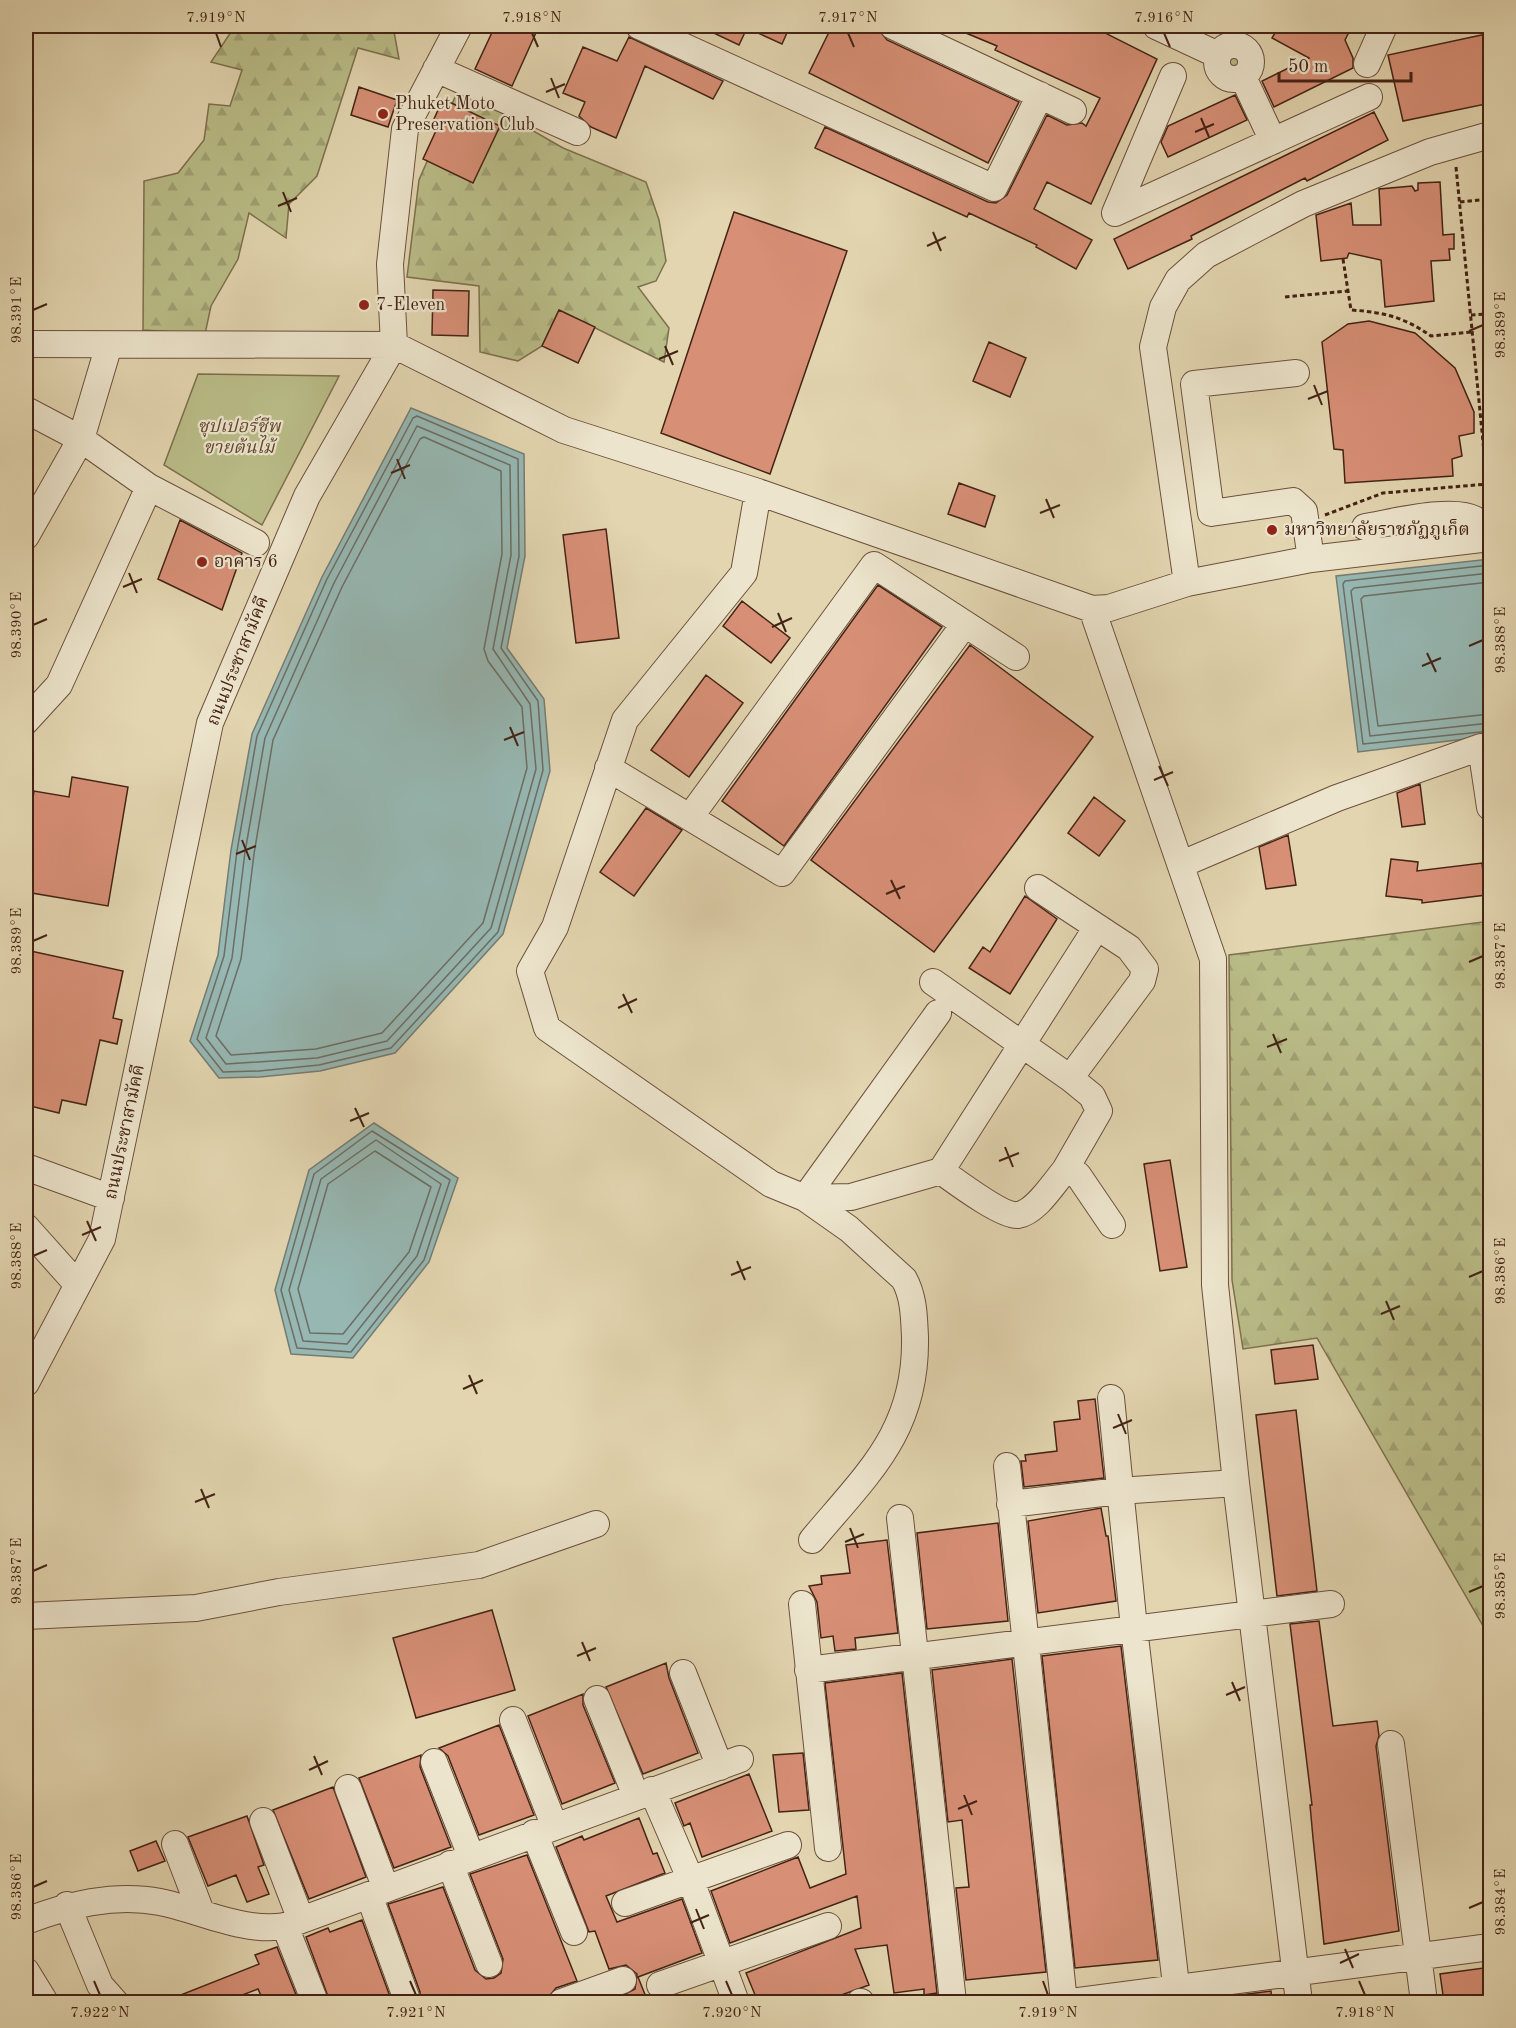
<svg xmlns="http://www.w3.org/2000/svg" width="1516" height="2028" font-family="'Old Standard TT','Noto Serif Thai',serif">
  <defs>
    <pattern id="forest-firs" width="22" height="20" patternUnits="userSpaceOnUse" patternTransform="scale(1.5)"><rect width="22" height="20" fill="#b9bc87"/><path d="M5 1l3.5 6h-7zM16 11l3.5 6h-7z" fill="#a0a174"/></pattern>
  </defs>
  <rect width="100%" height="100%" fill="#e2d5b0"/>
  <filter id="stains"><feTurbulence type="fractalNoise" baseFrequency=".00333" numOctaves="4"/><feColorMatrix values="0 0 0 0 .2 0 0 0 0 .09 0 0 0 0 .02 0 0 0 .5 -.17"/></filter>
  <radialGradient id="worn" r=".72"><stop offset=".6" stop-color="#630" stop-opacity="0"/><stop offset="1" stop-color="#630" stop-opacity=".3"/></radialGradient>
  <path fill="#b9bc87" stroke="#7e704e" stroke-width="1.5" d="M1220 62a14 14 0 1 1 28 0a14 14 0 1 1-28 0Z
    M 198,374 L 339,376 L 262,525 L 164,465 Z"/>
  <path fill="url(#forest-firs)" stroke="#7e704e" stroke-width="1.5" d="M 235,26 L 393,26 L 399,59 L 358,48 L 317,176 L 289,204 L 286,238 L 249,213 L 238,259 L 211,306 L 205,334 L 143,330 L 144,181 L 178,173 L 204,140 L 209,104 L 230,106 L 242,70 L 211,62 Z
    M 459,88 L 563,148 L 646,182 L 659,220 L 666,261 L 656,281 L 638,287 L 669,328 L 664,362 L 559,310 L 542,346 L 518,361 L 480,352 L 479,286 L 407,277 L 419,180 Z
    M 1490,921 L 1490,1638 L 1317,1338 L 1243,1349 L 1232,1280 L 1229,955 Z"/>
  <path fill="#96b7b2" stroke="#757c73" stroke-width="1.5" d="M 411,408 L 524,454 L 525,556 L 507,648 L 544,699 L 550,771 L 503,934 L 395,1053 L 320,1071 L 260,1077 L 219,1078 L 190,1041 L 218,955 L 231,850 L 252,734 L 322,577 Z
    M 1490,559 L 1490,736 L 1358,752 L 1336,576 Z
    M 374,1123 L 458,1178 L 429,1262 L 353,1358 L 291,1354 L 275,1290 L 309,1170 Z"/>
  <g fill="none" stroke-linecap="round" stroke-linejoin="round">
    <path stroke="#6d6d64" stroke-width="1.5" d="M 417,416 L 518,459 L 519,556 L 501,648 L 538,701 L 543,770 L 498,932 L 391,1048 L 319,1065 L 259,1071 L 223,1072 L 197,1039 L 224,956 L 237,851 L 257,736 L 327,579 L 413,418 Z
      M 417,426 L 510,465 L 511,555 L 493,649 L 530,704 L 536,769 L 491,928 L 387,1041 L 317,1058 L 226,1064 L 206,1038 L 232,958 L 245,852 L 265,738 L 334,583 Z
      M 424,437 L 501,471 L 502,554 L 484,649 L 488,661 L 522,707 L 527,768 L 483,923 L 382,1033 L 316,1049 L 231,1055 L 216,1036 L 241,959 L 254,854 L 273,740 L 342,587 L 420,439 Z
      M 1490,565 L 1345,581 L 1343,584 L 1363,744 L 1490,731
      M 1490,573 L 1354,588 L 1351,591 L 1370,736 L 1490,723
      M 1490,582 L 1364,596 L 1361,599 L 1378,726 L 1490,714
      M 372,1131 L 450,1180 L 424,1260 L 351,1352 L 297,1348 L 281,1290 L 314,1174 Z
      M 376,1140 L 441,1184 L 417,1256 L 347,1344 L 303,1341 L 289,1290 L 321,1179 Z
      M 375,1151 L 431,1187 L 409,1252 L 343,1334 L 310,1333 L 298,1289 L 328,1184 Z"/>
  </g>
  <path fill="#d78f76" stroke="#442315" stroke-width="1.5" d="M 495,26 L 539,26 L 512,86 L 475,69 Z
    M 699,26 L 790,26 L 782,44 L 747,28 L 739,45 Z
    M 832,26 L 870,26 L 879,30 L 887,40 L 1019,102 L 988,163 L 809,73 Z
    M 949,26 L 1111,26 L 1107,34 L 1157,59 L 1091,204 L 1047,182 L 1034,209 L 1092,240 L 1076,269 L 1036,247 L 1037,245 L 969,213 L 967,217 L 815,148 L 825,127 L 988,202 L 996,203 L 1007,195 L 1047,115 L 1067,125 L 1082,123 L 1086,126 L 1100,98 L 995,50 L 997,46 Z
    M 1279,26 L 1352,26 L 1345,40 L 1353,58 L 1353,68 L 1274,107 L 1262,81 L 1309,58 L 1272,38 Z
    M 1491,33 L 1491,103 L 1403,121 L 1388,55 Z
    M 629,37 L 723,81 L 713,99 L 645,66 L 616,138 L 591,127 L 579,116 L 585,102 L 563,93 L 583,47 L 617,61 Z
    M 359,87 L 397,100 L 388,127 L 351,115 Z
    M 1235,95 L 1247,120 L 1168,157 L 1161,142 L 1168,126 Z
    M 443,99 L 500,126 L 473,183 L 423,159 L 440,122 L 434,119 Z
    M 1374,112 L 1388,140 L 1307,181 L 1305,178 L 1191,236 L 1192,239 L 1128,269 L 1114,239 Z
    M 1440,182 L 1443,235 L 1454,234 L 1454,249 L 1449,249 L 1450,260 L 1431,261 L 1434,301 L 1385,307 L 1381,260 L 1349,253 L 1347,258 L 1321,261 L 1316,215 L 1351,203 L 1353,225 L 1381,225 L 1379,189 L 1412,186 L 1415,191 L 1418,190 L 1418,183 Z
    M 734,212 L 847,251 L 770,474 L 661,433 Z
    M 433,290 L 469,291 L 468,336 L 432,335 Z
    M 559,310 L 595,327 L 578,363 L 542,346 Z
    M 1369,321 L 1415,333 L 1455,368 L 1474,412 L 1474,433 L 1459,436 L 1462,456 L 1452,459 L 1453,476 L 1345,483 L 1343,450 L 1334,449 L 1322,342 L 1348,324 Z
    M 989,342 L 1026,358 L 1010,397 L 973,381 Z
    M 959,483 L 995,496 L 985,527 L 948,514 Z
    M 180,520 L 242,553 L 222,610 L 158,579 Z
    M 606,529 L 619,638 L 576,643 L 563,535 Z
    M 878,585 L 942,627 L 784,846 L 722,801 Z
    M 742,601 L 790,638 L 771,663 L 723,626 Z
    M 970,645 L 1093,737 L 934,952 L 811,860 Z
    M 706,675 L 743,703 L 689,777 L 651,750 Z
    M 72,777 L 128,787 L 108,906 L 26,892 L 26,846 L 34,791 L 69,797 Z
    M 1420,784 L 1425,824 L 1402,827 L 1397,793 Z
    M 1094,797 L 1125,821 L 1099,856 L 1068,833 Z
    M 646,808 L 682,830 L 634,896 L 600,872 Z
    M 1288,835 L 1296,885 L 1266,889 L 1259,847 Z
    M 1391,859 L 1418,862 L 1417,871 L 1482,863 L 1486,895 L 1422,903 L 1422,900 L 1386,896 Z
    M 1025,896 L 1057,919 L 1010,994 L 969,968 L 983,947 L 990,952 Z
    M 26,950 L 123,971 L 113,1018 L 122,1020 L 117,1044 L 100,1040 L 86,1105 L 62,1100 L 59,1113 L 26,1105 Z
    M 1170,1160 L 1187,1267 L 1160,1271 L 1144,1164 Z
    M 1313,1345 L 1318,1379 L 1275,1384 L 1271,1350 Z
    M 1095,1399 L 1104,1478 L 1024,1487 L 1021,1461 L 1026,1461 L 1025,1455 L 1057,1451 L 1054,1422 L 1080,1419 L 1078,1401 Z
    M 1296,1410 L 1317,1591 L 1277,1596 L 1256,1415 Z
    M 1101,1508 L 1106,1536 L 1108,1536 L 1116,1601 L 1038,1613 L 1028,1521 Z
    M 998,1523 L 1008,1621 L 927,1629 L 917,1533 Z
    M 887,1540 L 898,1633 L 855,1638 L 856,1649 L 835,1651 L 833,1636 L 821,1638 L 817,1602 L 809,1586 L 822,1584 L 821,1576 L 850,1573 L 846,1545 Z
    M 492,1610 L 515,1690 L 416,1718 L 393,1638 Z
    M 1319,1621 L 1333,1726 L 1377,1721 L 1379,1736 L 1376,1746 L 1399,1931 L 1324,1944 L 1313,1838 L 1310,1805 L 1312,1805 L 1290,1624 Z
    M 1121,1646 L 1158,1960 L 1075,1968 L 1042,1656 Z
    M 1012,1659 L 1046,1972 L 966,1980 L 956,1888 L 969,1887 L 962,1820 L 948,1822 L 932,1670 Z
    M 666,1663 L 669,1678 L 698,1753 L 643,1774 L 606,1687 Z
    M 902,1673 L 937,1993 L 924,1995 L 924,1989 L 894,1993 L 887,1945 L 855,1949 L 869,1985 L 822,2002 L 758,2002 L 746,1973 L 861,1928 L 857,1896 L 730,1943 L 711,1891 L 798,1857 L 810,1888 L 846,1874 L 825,1683 Z
    M 583,1694 L 583,1705 L 615,1783 L 562,1804 L 528,1716 Z
    M 499,1725 L 534,1815 L 479,1835 L 448,1756 L 439,1748 Z
    M 803,1753 L 809,1810 L 779,1812 L 773,1755 Z
    M 421,1755 L 420,1767 L 451,1847 L 394,1868 L 359,1778 Z
    M 749,1774 L 772,1831 L 702,1857 L 690,1823 L 684,1826 L 675,1803 Z
    M 333,1787 L 366,1877 L 309,1899 L 273,1810 Z
    M 247,1816 L 264,1865 L 258,1867 L 269,1894 L 247,1902 L 236,1875 L 208,1886 L 188,1837 Z
    M 639,1818 L 653,1854 L 657,1853 L 665,1873 L 606,1896 L 617,1922 L 682,1899 L 702,1953 L 638,1977 L 648,2002 L 621,2002 L 619,1997 L 635,1989 L 637,1974 L 626,1965 L 609,1969 L 595,1931 L 589,1932 L 556,1847 L 582,1836 L 584,1840 Z
    M 156,1841 L 165,1861 L 138,1871 L 130,1851 Z
    M 527,1855 L 577,1981 L 556,1988 L 548,1998 L 537,2002 L 420,2002 L 420,1992 L 388,1904 L 443,1887 L 475,1970 L 486,1979 L 494,1978 L 501,1973 L 503,1959 L 470,1874 Z
    M 362,1920 L 392,2002 L 330,2002 L 306,1937 L 328,1928 L 330,1932 Z
    M 277,1947 L 299,2002 L 264,2002 L 258,1989 L 224,2002 L 163,2002 L 259,1964 L 255,1955 Z
    M 1491,1967 L 1491,2002 L 1444,2002 L 1440,1974 Z
    M 1271,1991 L 1272,2002 L 1216,2002 L 1216,1998 Z"/>
  <g fill="none" stroke-linecap="round" stroke-linejoin="round">
    <defs>
      <path id="minor" d="M 639,26 L 994,188 L 1040,95
        M 893,26 L 1073,111
        M 1156,26 L 1218,55
        M1217 62a17 17 0 1 1 34 0a17 17 0 1 1-34 0Z
        M 1367,64 L 1384,26
        M 436,69 L 577,132
        M 1173,76 L 1115,213 L 1369,97
        M 1243,77 L 1273,141
        M 26,344 L 394,345 L 564,430 L 758,492 L 1092,609 L 1109,608 L 1187,583 L 1311,559
        M 1296,373 L 1194,384 L 1211,513 L 1293,501 L 1304,511 L 1311,559 L 1490,538
        M 26,410 L 81,439 L 149,487 L 256,543
        M 758,492 L 744,573 L 625,720 L 555,927 L 530,971 L 547,1028 L 771,1184 L 805,1198 L 851,1197 L 941,1171 C 955,1181 1003,1217 1018,1215 C 1036,1212 1053,1184 1065,1170 L 1078,1175 L 1112,1225
        M 1365,527 C 1390,523 1452,507 1474,519 C 1481,523 1484,531 1486,539
        M 26,536 L 81,439 L 109,345
        M 1187,583 L 1153,347 L 1163,307 L 1178,280 L 1206,255 L 1303,204 L 1430,152 L 1490,135
        M 1092,609 L 1213,959 L 1215,1285 L 1236,1483 L 1299,2002
        M 26,721 L 59,685 L 149,487
        M 608,768 L 782,873 L 964,625
        M 690,817 L 874,565 L 1016,657
        M 1182,864 L 1337,798 L 1481,747 L 1490,807
        M 1038,888 L 1129,948 L 1145,969 L 1142,981 L 1070,1078
        M 933,982 L 1070,1078 L 1092,1096 L 1099,1111 L 1065,1170
        M 26,1167 L 111,1198
        M 941,1171 L 1097,927
        M 26,1227 L 77,1284
        M 26,1383 L 102,1239 L 210,723 L 307,496 L 394,345 L 390,264 L 405,129 L 459,26
        M 1111,1398 L 1134,1628 L 1178,2002
        M 1007,1466 L 1064,2002
        M 1010,1504 L 1119,1491 L 1236,1483
        M 900,1518 L 953,2002
        M 812,1540 C 868,1473 917,1431 915,1337 C 914,1317 914,1297 904,1279 L 849,1229 L 805,1198 L 938,1013
        M 802,1604 L 828,1848
        M 26,1616 L 196,1608 L 279,1592 L 479,1565 L 596,1524
        M 808,1670 L 1331,1604
        M 683,1673 L 720,1767
        M 597,1699 L 636,1796
        M 513,1720 L 554,1825
        M 1391,1744 L 1424,2002
        M 434,1762 L 471,1856
        M 348,1788 L 386,1889
        M 652,1790 L 690,1878 L 736,2002
        M 263,1821 L 301,1920
        M 534,1833 L 574,1932
        M 175,1844 L 201,1912
        M 450,1864 L 489,1964
        M 369,1895 L 406,1997
        M 625,1903 L 788,1845
        M 67,1905 L 100,1985 L 115,2002
        M 26,1921 C 68,1905 114,1893 160,1902 C 200,1910 244,1933 285,1926 L 740,1759
        M 285,1926 L 315,2002
        M 26,1971 L 45,2002
        M 660,1985 L 828,1926
        M 562,2002 L 623,1980
        M 860,2002 L 861,2002
        M 1071,2002 L 1490,1947"/>
    </defs>
    <use href="#minor" stroke="#6c503c" stroke-width="28"/>
    <path stroke="#442315" stroke-width="3" stroke-dasharray="4.5 3" stroke-linecap="butt" d="M 1456,167 L 1489,503
      M 1460,202 L 1490,199
      M 1343,259 L 1351,310 C 1383,312 1404,317 1431,336 L 1472,332
      M 1285,297 L 1348,291
      M 1471,315 L 1490,314
      M 1325,515 L 1383,493 L 1487,484"/>
    <use href="#minor" stroke="#ece4cc" stroke-width="26"/>
  </g>
  <path fill="none" stroke="#442315" stroke-width="2" d="M 216,33 L 221,47M 532,33 L 538,47M 848,33 L 854,47M 1164,33 L 1170,47M 551,78 L 559,98M 546,92 L 565,84M 1201,118 L 1209,137M 1195,132 L 1214,124M 283,192 L 291,212M 278,206 L 297,198M 933,232 L 941,251M 927,246 L 946,237M 33,310 L 47,304M 1469,331 L 1483,325M 665,346 L 673,365M 659,359 L 678,351M 1314,385 L 1322,405M 1308,399 L 1328,391M 397,459 L 405,479M 391,473 L 410,465M 1046,499 L 1054,518M 1040,513 L 1060,505M 129,573 L 137,593M 123,587 L 142,579M 778,613 L 786,632M 33,625 L 47,619M 772,627 L 792,618M 1469,646 L 1483,640M 1427,653 L 1436,672M 1422,666 L 1441,658M 510,727 L 518,746M 504,740 L 524,732M 1159,766 L 1168,786M 1154,780 L 1173,772M 242,840 L 250,860M 236,854 L 256,846M 891,880 L 900,899M 886,894 L 905,886M 33,941 L 47,935M 1469,962 L 1483,956M 623,994 L 632,1013M 618,1008 L 637,999M 1273,1034 L 1281,1053M 1267,1047 L 1287,1039M 355,1108 L 364,1127M 350,1121 L 369,1113M 1005,1147 L 1013,1167M 999,1161 L 1019,1153M 87,1221 L 96,1241M 82,1235 L 101,1227M 33,1256 L 47,1250M 737,1261 L 745,1280M 731,1275 L 751,1267M 1469,1277 L 1483,1271M 1386,1301 L 1394,1320M 1381,1314 L 1400,1306M 469,1375 L 477,1394M 463,1389 L 483,1380M 1118,1414 L 1126,1434M 1113,1428 L 1132,1420M 201,1489 L 209,1508M 195,1502 L 215,1494M 850,1528 L 858,1548M 845,1542 L 864,1534M 33,1571 L 47,1565M 1469,1592 L 1483,1586M 582,1642 L 590,1661M 577,1656 L 596,1648M 1232,1682 L 1240,1701M 1226,1695 L 1245,1687M 314,1756 L 322,1775M 309,1770 L 328,1761M 964,1795 L 972,1815M 958,1809 L 977,1801M 33,1887 L 47,1881M 1469,1908 L 1483,1902M 696,1909 L 704,1929M 690,1923 L 709,1915M 1345,1949 L 1353,1968M 1340,1963 L 1359,1954M 94,1981 L 100,1995M 410,1981 L 416,1995M 726,1981 L 732,1995M 1043,1981 L 1048,1995M 1359,1981 L 1365,1995"/>
  <g fill="#8f2418" stroke="#ece4cc" stroke-width="2">
    <circle cx="383" cy="114" r="6"/>
    <circle cx="364" cy="305" r="6"/>
    <circle cx="1272" cy="530" r="6"/>
    <circle cx="202" cy="562" r="6"/>
  </g>
  <g text-anchor="middle" dominant-baseline="central" stroke-width="4.5" stroke-linejoin="round" paint-order="stroke">
    <g font-size="18" fill="#442315" stroke="#ece4cc" text-anchor="start">
      <text x="395" y="104">Phuket Moto<tspan x="395" dy="21">Preservation Club</tspan></text>
      <text x="376" y="305">7-Eleven</text>
      <text x="1284" y="530">มหาวิทยาลัยราชภัฏภูเก็ต</text>
      <text x="214" y="562">อาคาร 6</text>
    </g>
    <g font-size="18" font-style="italic" fill="#614932" stroke="#ece4cc">
      <text x="239" y="427">ซุปเปอร์ชีพ<tspan x="239" dy="21">ขายต้นไม้</tspan></text>
    </g>
    <g font-size="18" fill="#442315" stroke="#ece4cc">
      <text transform="translate(238 661) rotate(-68)">ถนนประชาสามัคคี</text>
      <text transform="translate(125 1132) rotate(-78)">ถนนประชาสามัคคี</text>
    </g>
  </g>
  <rect width="1516" height="2028" fill="none" stroke="#e2d5b0" stroke-width="66"/>
  <path d="M1279 72v9h132v-9" fill="none" stroke="#442315" stroke-width="3"/>
  <text x="1288" y="72" font-size="18" fill="#442315" stroke="#ece4cc" stroke-width="4.5" paint-order="stroke">50 m</text>
  <rect x="33" y="33" width="1450" height="1962" fill="none" stroke="#442315" stroke-width="2"/>
  <g font-size="15" text-anchor="middle" fill="#442315">
    <text x="216" y="22">7.919°N</text>
    <text x="532" y="22">7.918°N</text>
    <text x="848" y="22">7.917°N</text>
    <text x="1164" y="22">7.916°N</text>
    <text transform="translate(16 310) rotate(-90)" y="5">98.391°E</text>
    <text transform="translate(1500 325) rotate(-90)" y="5">98.389°E</text>
    <text transform="translate(16 625) rotate(-90)" y="5">98.390°E</text>
    <text transform="translate(1500 640) rotate(-90)" y="5">98.388°E</text>
    <text transform="translate(16 941) rotate(-90)" y="5">98.389°E</text>
    <text transform="translate(1500 956) rotate(-90)" y="5">98.387°E</text>
    <text transform="translate(16 1256) rotate(-90)" y="5">98.388°E</text>
    <text transform="translate(1500 1271) rotate(-90)" y="5">98.386°E</text>
    <text transform="translate(16 1571) rotate(-90)" y="5">98.387°E</text>
    <text transform="translate(1500 1586) rotate(-90)" y="5">98.385°E</text>
    <text transform="translate(16 1887) rotate(-90)" y="5">98.386°E</text>
    <text transform="translate(1500 1902) rotate(-90)" y="5">98.384°E</text>
    <text x="100" y="2017">7.922°N</text>
    <text x="416" y="2017">7.921°N</text>
    <text x="732" y="2017">7.920°N</text>
    <text x="1048" y="2017">7.919°N</text>
    <text x="1365" y="2017">7.918°N</text>
  </g>
  <rect width="100%" height="100%" filter="url(#stains)"/>
  <rect width="100%" height="100%" fill="url(#worn)"/>
</svg>
